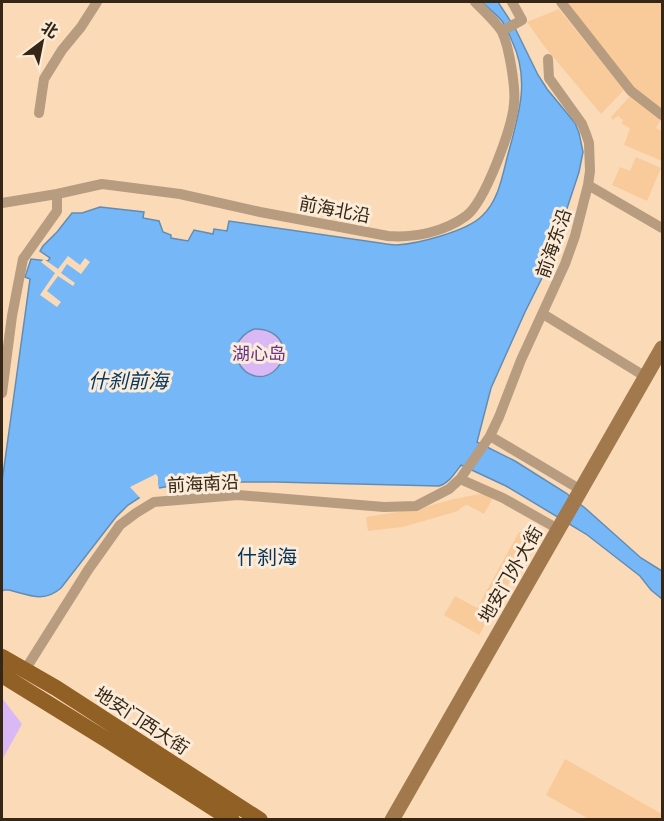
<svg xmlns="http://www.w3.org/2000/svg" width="664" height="821" font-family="'Open Sans','Noto Sans SC',sans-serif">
  <rect width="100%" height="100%" fill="#fbdab8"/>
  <path fill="#f9cb9a" d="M 568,2 L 662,2 L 662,115 L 631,91 Z
    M 559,9 L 624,90 L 601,114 L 544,46 L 527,22 Z
    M 629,97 L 633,98 L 661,120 L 656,128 L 662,131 L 662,161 L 624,145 L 630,128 L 622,124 L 623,120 L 618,116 L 613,120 L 611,117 Z
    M 636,157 L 661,168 L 647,201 L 612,185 L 620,167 L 630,171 Z
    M 484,493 L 493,498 L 484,514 L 467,505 L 462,507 L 458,511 L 403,527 L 368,531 L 366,517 L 421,508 L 454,499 Z
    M 519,532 L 534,540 L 479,635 L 444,615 L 455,596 L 477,608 Z
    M 565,759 L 662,814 L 662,819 L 589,819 L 546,795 Z"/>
  <path fill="#d9b8f5" d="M235 352a24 24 0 1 1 48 0a24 24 0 1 1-48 0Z
    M 2,698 L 22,724 L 2,760 Z"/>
  <path fill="#76b8f7" stroke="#638cb3" stroke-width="1.5" fill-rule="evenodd" d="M 482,2 L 498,2 L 515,28 L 538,75 L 547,89 L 575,123 L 579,133 L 583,152 L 579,172 L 548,266 L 525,312 L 491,388 L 477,442 L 515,461 L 566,493 L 585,508 L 641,558 L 662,571 L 662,599 L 651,590 L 640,576 L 586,534 L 506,486 L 461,465 C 455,473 449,483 439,486 L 275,482 L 213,482 L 182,484 L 159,488 L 148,492 L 128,505 L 116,517 L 61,588 C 44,603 29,595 9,590 L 4,590 L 2,591 L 2,482 L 30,279 L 25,277 L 31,259 L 48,261 L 50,258 L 40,251 L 43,246 L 57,232 L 72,213 L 82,213 L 100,207 L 144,212 L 143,218 L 159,221 L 163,232 L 171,235 L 171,238 L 188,241 L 194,230 L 213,234 L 214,229 L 227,231 L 229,221 L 373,242 C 381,243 389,245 396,245 C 418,244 467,231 482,216 C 498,201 502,178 507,158 C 518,117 531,81 512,41 C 509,34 506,27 502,21 C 496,14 488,8 482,2 ZM 254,329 C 270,328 286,338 283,356 C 282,363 278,368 273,372 C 246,391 216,345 254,329 Z"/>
  <path fill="#fbdab8" d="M 68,256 L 80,265 L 85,258 L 90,262 L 81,274 L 67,264 L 61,273 L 75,283 L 73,286 L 58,276 L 47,291 L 61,302 L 57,307 L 40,295 L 55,273 L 41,262 L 44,259 L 58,269 Z
    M 156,474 L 158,477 L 158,485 L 160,491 L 141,499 L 130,487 Z"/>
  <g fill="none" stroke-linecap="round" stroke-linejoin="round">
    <path stroke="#b79c7f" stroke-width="10" d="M 561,2 L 631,91 L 662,115
      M 502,31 L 522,20 L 512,2
      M 39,113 L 44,79 L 62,50 L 81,27 L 97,2
      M 588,185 L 662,228
      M 2,203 L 57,194 L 102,184 L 180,194 L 260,212 L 388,236 C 415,238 444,232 466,216 C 485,202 512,128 514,104 C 516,88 509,46 502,32 C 498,24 482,9 475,2
      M 543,314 L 646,377
      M 2,393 L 12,316 L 23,259 L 57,211 L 57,194
      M 490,436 L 581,490
      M 460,479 L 503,498 L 558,529
      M 25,670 L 88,570 L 120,525 L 136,513 L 154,502 L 238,495 L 384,507 L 416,506 L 449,489 L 460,479 L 490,436 L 499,417 L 521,360 L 565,264 L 575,236 L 588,185 L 590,171 L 589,143 L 586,134 L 582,124 L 549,78 L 548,59"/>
    <path stroke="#a1794d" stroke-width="15" d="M 392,820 L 662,348"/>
    <path stroke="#906024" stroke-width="16" d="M 2,657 L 56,688 L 260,820
      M 2,675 L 107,740 L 232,820"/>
  </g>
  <g text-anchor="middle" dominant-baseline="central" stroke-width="6" stroke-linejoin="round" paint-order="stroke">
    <g font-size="18" fill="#362615" stroke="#fbebd9">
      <text transform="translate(335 209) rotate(11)">前海北沿</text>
      <text transform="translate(553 243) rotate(-71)">前海东沿</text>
      <text transform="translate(203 483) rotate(-3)">前海南沿</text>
      <text transform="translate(510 574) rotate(-60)">地安门外大街</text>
      <text transform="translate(142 720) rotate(33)">地安门西大街</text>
    </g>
    <g font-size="18" fill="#66328a" stroke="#fbebd9">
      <text x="259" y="353">湖心岛</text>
    </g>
    <g font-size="20" font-style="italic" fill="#083a63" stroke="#fbebd9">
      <text x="128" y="380">什刹前海</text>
    </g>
    <g font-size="20" fill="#063357" stroke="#fbebd9">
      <text x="267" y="556">什刹海</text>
    </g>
  </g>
  <rect width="664" height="821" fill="none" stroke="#362615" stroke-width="6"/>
  <g transform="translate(42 42) rotate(32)" stroke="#fbebd9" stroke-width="4.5" paint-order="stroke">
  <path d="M0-4.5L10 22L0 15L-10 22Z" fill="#362615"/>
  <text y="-9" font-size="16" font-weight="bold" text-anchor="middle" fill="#362615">北</text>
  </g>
</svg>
